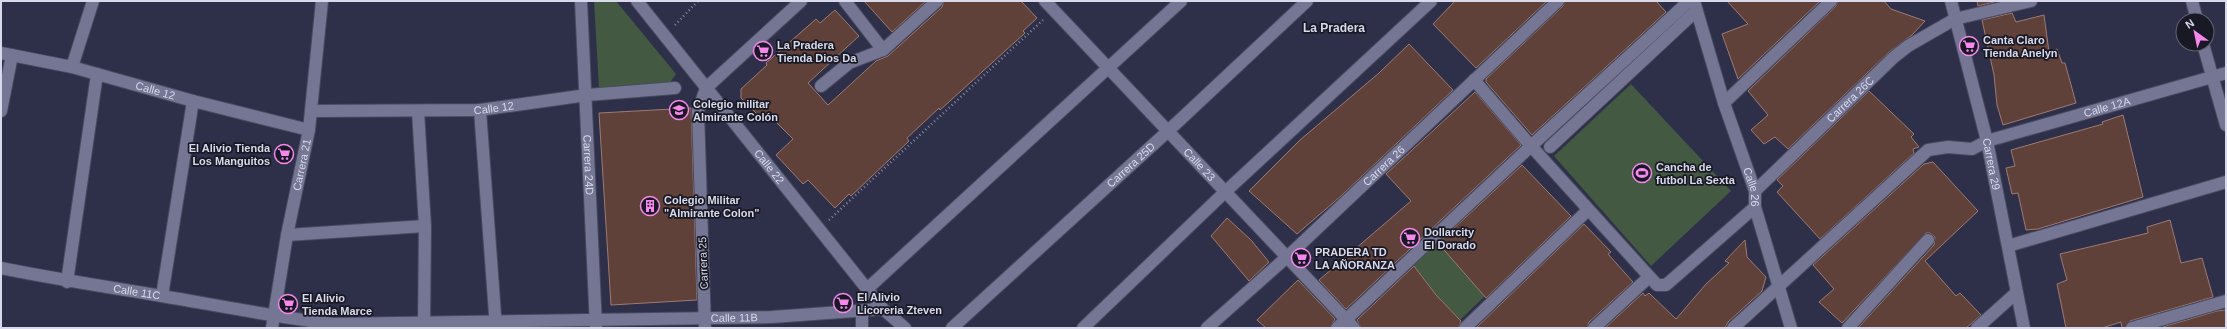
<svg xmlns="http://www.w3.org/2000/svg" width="2227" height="329" font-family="Helvetica,sans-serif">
  <rect width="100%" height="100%" fill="#2e2f49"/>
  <path fill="#435942" d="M 594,1 L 616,1 L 676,74 L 669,84 L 599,88 Z
    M 1631,84 L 1731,191 L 1651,266 L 1554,156 Z
    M 1436,240 L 1485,296 L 1460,320 L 1436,295 L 1410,261 Z"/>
  <path fill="#604139" stroke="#9d7b72" d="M 864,1 L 926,1 L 892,32 Z
    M 944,1 L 1021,1 L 1037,18 L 1023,31 L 1025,33 L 940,110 L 939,108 L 907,138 L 909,141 L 851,196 L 849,194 L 835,208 L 808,180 L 803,184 L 776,155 L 793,139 L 767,113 L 761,118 L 741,98 L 741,89 L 767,65 L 766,63 L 816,19 L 820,23 L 835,10 L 859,36 L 808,83 L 828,105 L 876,61 L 888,56 L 942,7 Z
    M 1455,1 L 1547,1 L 1476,68 L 1433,24 Z
    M 1565,1 L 1656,1 L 1666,12 L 1532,135 L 1486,82 L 1486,79 L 1563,6 Z
    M 1727,1 L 1820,1 L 1738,79 L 1722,34 L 1748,24 Z
    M 1838,1 L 1884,1 L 1891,9 L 1925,21 L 1912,35 L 1889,52 L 1788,149 L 1775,137 L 1764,144 L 1751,130 L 1768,115 L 1748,91 L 1836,6 Z
    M 1977,1 L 1998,1 L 1978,6 Z
    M 2012,13 L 2016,22 L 2044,15 L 2049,52 L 2057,49 L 2062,63 L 2065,63 L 2076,103 L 2003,125 L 1997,105 L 1994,75 L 1982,20 Z
    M 1409,44 L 1453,90 L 1341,196 L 1297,234 L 1249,191 L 1300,140 L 1379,73 Z
    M 1869,91 L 1914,134 L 1911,137 L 1919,147 L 1913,149 L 1914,153 L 1820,239 L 1777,192 L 1783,186 L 1777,180 Z
    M 1475,92 L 1521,145 L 1346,309 L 1319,280 L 1411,201 L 1386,174 Z
    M 691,108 L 697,300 L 611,305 L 599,113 Z
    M 2123,115 L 2143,197 L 2038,229 L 2026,230 L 2018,193 L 2012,194 L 2006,168 L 2015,166 L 2011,150 L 2103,124 L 2102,122 Z
    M 1933,162 L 1978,211 L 1925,261 L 1956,296 L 1960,293 L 1981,315 L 1966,328 L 1858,328 L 1934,245 L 1935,237 L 1930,233 L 1926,233 L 1842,323 L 1819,302 L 1834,289 L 1813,265 L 1924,164 Z
    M 1522,165 L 1571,216 L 1486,298 L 1438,243 Z
    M 1227,218 L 1251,240 L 1269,262 L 1249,281 L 1211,236 Z
    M 2170,220 L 2181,263 L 2202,258 L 2213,297 L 2130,321 L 2125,328 L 2122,328 L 2121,322 L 2102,328 L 2066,328 L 2057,284 L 2067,280 L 2060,254 L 2148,233 L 2147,227 Z
    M 1584,224 L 1611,252 L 1608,254 L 1633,282 L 1589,322 L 1587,328 L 1476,328 Z
    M 1745,240 L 1747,257 L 1766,277 L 1762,291 L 1728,322 L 1725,328 L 1605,328 L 1643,293 L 1645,296 L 1649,293 L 1676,319 L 1706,284 L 1729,263 L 1725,261 Z
    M 1414,266 L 1436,295 L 1461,321 L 1458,328 L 1361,328 L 1357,320 Z
    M 1298,280 L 1335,319 L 1330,328 L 1266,328 L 1257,320 Z
    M 2226,310 L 2226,328 L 2159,328 L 2217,311 Z"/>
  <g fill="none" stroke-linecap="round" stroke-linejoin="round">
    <defs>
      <g id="minor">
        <path id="s1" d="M 581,1 L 596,327"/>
        <path id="s2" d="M 637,1 L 883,309 L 905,328"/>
        <path d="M 845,1 L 883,50"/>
        <path id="s3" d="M 1045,1 L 1354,328"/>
        <path id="s4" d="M 1694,1 L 1724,103 L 1755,191 L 1755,207 L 1791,328"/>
        <path id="s5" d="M 1951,1 L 1987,141 L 2024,328"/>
        <path d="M 2192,1 L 2197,20"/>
        <path d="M 2203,44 L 2226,125"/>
        <path id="s6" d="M 1,53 L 72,67 L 193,101 L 309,130"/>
        <path d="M 72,67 L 93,1"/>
        <path d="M 1474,80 L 1531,146 L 1657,285 L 1666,285 L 1755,207"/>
        <path d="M 821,86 L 849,63 L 883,50 L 937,1"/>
        <path d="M 1724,103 L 1831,1"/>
        <path d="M 480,110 L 496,328"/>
        <path d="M 1,111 L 12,55"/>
        <path id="s7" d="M 312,111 L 480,110 L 587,95 L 675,88"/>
        <path d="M 418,111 L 425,226 L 424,328"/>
        <path d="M 1550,147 L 1696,11"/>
        <path id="s8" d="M 1755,191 L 1894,57 L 1908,46 L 1955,19 L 2031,1"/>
        <path d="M 287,235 L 425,226"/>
        <path d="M 2008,246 L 2226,182"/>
        <path id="s9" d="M 1,268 C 55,279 108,287 162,296 C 220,306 276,317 333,324 L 772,317 L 883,309"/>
        <path d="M 67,282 L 97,74"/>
        <path d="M 867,289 L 1181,1"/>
        <path d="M 162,296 L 193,101"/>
        <path d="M 862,311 L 862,328"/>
        <path id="s10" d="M 272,328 L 287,235 L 309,130 L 322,1"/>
        <path d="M 705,328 L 698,111 L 706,88 L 801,1"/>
        <path id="s11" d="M 952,328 L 1167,132 L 1307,1"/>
        <path d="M 1083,328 L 1224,193 L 1431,1"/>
        <path id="s12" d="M 1207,328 L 1287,257 L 1558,1"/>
        <path d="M 1337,328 L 1531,146 L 1689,1"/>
        <path d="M 1465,328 L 1588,210"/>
        <path d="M 1594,328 L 1649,277"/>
        <path id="s13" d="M 1733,328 L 1928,150 L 1948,147 L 1972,149 L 1987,141 L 2226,73"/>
        <path d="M 1848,328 L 1928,240"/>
        <path d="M 1977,328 L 2016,293"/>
        <path d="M 2132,328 L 2226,301"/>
      </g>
    </defs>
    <use href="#minor" stroke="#484a5f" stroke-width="14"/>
    <path stroke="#86879d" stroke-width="2.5" stroke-dasharray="1 3" stroke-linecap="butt" d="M 675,25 L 698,1
      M 829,220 L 1043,20"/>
    <use href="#minor" stroke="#747694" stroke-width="12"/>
  </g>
  <defs>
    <symbol id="supermarket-ring" viewBox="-11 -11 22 22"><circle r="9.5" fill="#181924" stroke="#f688ed" stroke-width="1.5"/><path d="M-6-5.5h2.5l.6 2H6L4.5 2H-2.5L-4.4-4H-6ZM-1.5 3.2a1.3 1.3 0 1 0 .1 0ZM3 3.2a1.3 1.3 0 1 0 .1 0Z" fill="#f688ed"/></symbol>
    <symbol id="university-ring" viewBox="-11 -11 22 22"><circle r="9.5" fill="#181924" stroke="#f688ed" stroke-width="1.5"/><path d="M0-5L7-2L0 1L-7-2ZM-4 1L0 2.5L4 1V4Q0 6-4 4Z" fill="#f688ed"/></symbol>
    <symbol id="stadium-ring" viewBox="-11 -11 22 22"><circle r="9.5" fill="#181924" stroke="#f688ed" stroke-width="1.5"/><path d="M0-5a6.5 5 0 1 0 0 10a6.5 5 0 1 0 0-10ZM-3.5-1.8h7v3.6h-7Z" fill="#f688ed"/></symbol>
    <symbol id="building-ring" viewBox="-11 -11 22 22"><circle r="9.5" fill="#181924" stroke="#f688ed" stroke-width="1.5"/><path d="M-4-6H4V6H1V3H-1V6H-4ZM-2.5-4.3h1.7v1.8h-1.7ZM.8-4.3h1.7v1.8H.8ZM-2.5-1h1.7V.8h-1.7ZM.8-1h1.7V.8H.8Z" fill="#f688ed"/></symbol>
  </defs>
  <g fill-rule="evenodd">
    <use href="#supermarket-ring" x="1958" y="35" width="22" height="22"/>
    <use href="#supermarket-ring" x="752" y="40" width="22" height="22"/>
    <use href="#university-ring" x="668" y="99" width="22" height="22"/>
    <use href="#supermarket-ring" x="273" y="143" width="22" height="22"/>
    <use href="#stadium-ring" x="1631" y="162" width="22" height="22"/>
    <use href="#building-ring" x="639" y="195" width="22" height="22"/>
    <use href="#supermarket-ring" x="1399" y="227" width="22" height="22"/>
    <use href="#supermarket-ring" x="1290" y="247" width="22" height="22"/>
    <use href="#supermarket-ring" x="832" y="292" width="22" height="22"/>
    <use href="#supermarket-ring" x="277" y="293" width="22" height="22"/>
  </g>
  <g text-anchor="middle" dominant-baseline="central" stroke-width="3.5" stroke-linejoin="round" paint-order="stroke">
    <g font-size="11" font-weight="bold" fill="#d8daeb" stroke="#181924" text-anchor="start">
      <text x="1983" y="40">Canta Claro<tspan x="1983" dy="13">Tienda Anelyn</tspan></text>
      <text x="777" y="45">La Pradera<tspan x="777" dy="13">Tienda Dios Da</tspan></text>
      <text x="693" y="104">Colegio militar<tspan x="693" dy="13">Almirante Colón</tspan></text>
      <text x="270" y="148" text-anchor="end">El Alivio Tienda<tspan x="270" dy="13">Los Manguitos</tspan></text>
      <text x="1656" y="167">Cancha de<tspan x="1656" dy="13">futbol La Sexta</tspan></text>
      <text x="664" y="200">Colegio Militar<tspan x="664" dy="13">"Almirante Colon"</tspan></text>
      <text x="1424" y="232">Dollarcity<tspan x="1424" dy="13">El Dorado</tspan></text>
      <text x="1315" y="252">PRADERA TD<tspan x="1315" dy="13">LA AÑORANZA</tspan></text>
      <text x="857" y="297">El Alivio<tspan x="857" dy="13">Licoreria Zteven</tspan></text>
      <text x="302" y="298">El Alivio<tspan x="302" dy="13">Tienda Marce</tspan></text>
    </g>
    <g font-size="11" fill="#d8daeb" stroke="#181924">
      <text stroke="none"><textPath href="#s6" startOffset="159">Calle 12</textPath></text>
      <text stroke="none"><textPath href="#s8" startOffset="132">Carrera 26C</textPath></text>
      <text stroke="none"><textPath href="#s7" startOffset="182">Calle 12</textPath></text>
      <text stroke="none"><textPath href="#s13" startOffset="450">Calle 12A</textPath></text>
      <text stroke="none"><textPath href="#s1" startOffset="164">Carrera 24D</textPath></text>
      <text stroke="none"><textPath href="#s5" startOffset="168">Carrera 29</textPath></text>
      <text stroke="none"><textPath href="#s10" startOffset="166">Carrera 21</textPath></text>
      <text stroke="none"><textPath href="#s3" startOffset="225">Calle 23</textPath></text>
      <text stroke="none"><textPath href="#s12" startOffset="240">Carrera 26</textPath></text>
      <text stroke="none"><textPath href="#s11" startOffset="242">Carrera 25D</textPath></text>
      <text stroke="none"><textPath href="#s2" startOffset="212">Calle 22</textPath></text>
      <text stroke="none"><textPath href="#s4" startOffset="195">Calle 26</textPath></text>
      <text transform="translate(703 263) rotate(-92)">Carrera 25</text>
      <text stroke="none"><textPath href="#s9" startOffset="138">Calle 11C</textPath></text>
      <text stroke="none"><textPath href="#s9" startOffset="738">Calle 11B</textPath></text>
    </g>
    <g font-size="12" font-weight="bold" fill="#d8daeb" stroke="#181924">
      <text x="1334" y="28">La Pradera</text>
    </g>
  </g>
  <rect width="2227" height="329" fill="none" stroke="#d8daeb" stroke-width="4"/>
  <g transform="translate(2195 32) rotate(327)"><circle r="19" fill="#181924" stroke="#656674"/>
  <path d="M0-3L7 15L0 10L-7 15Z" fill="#f688ed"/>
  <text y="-6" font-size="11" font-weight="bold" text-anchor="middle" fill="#d8daeb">N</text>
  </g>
</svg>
